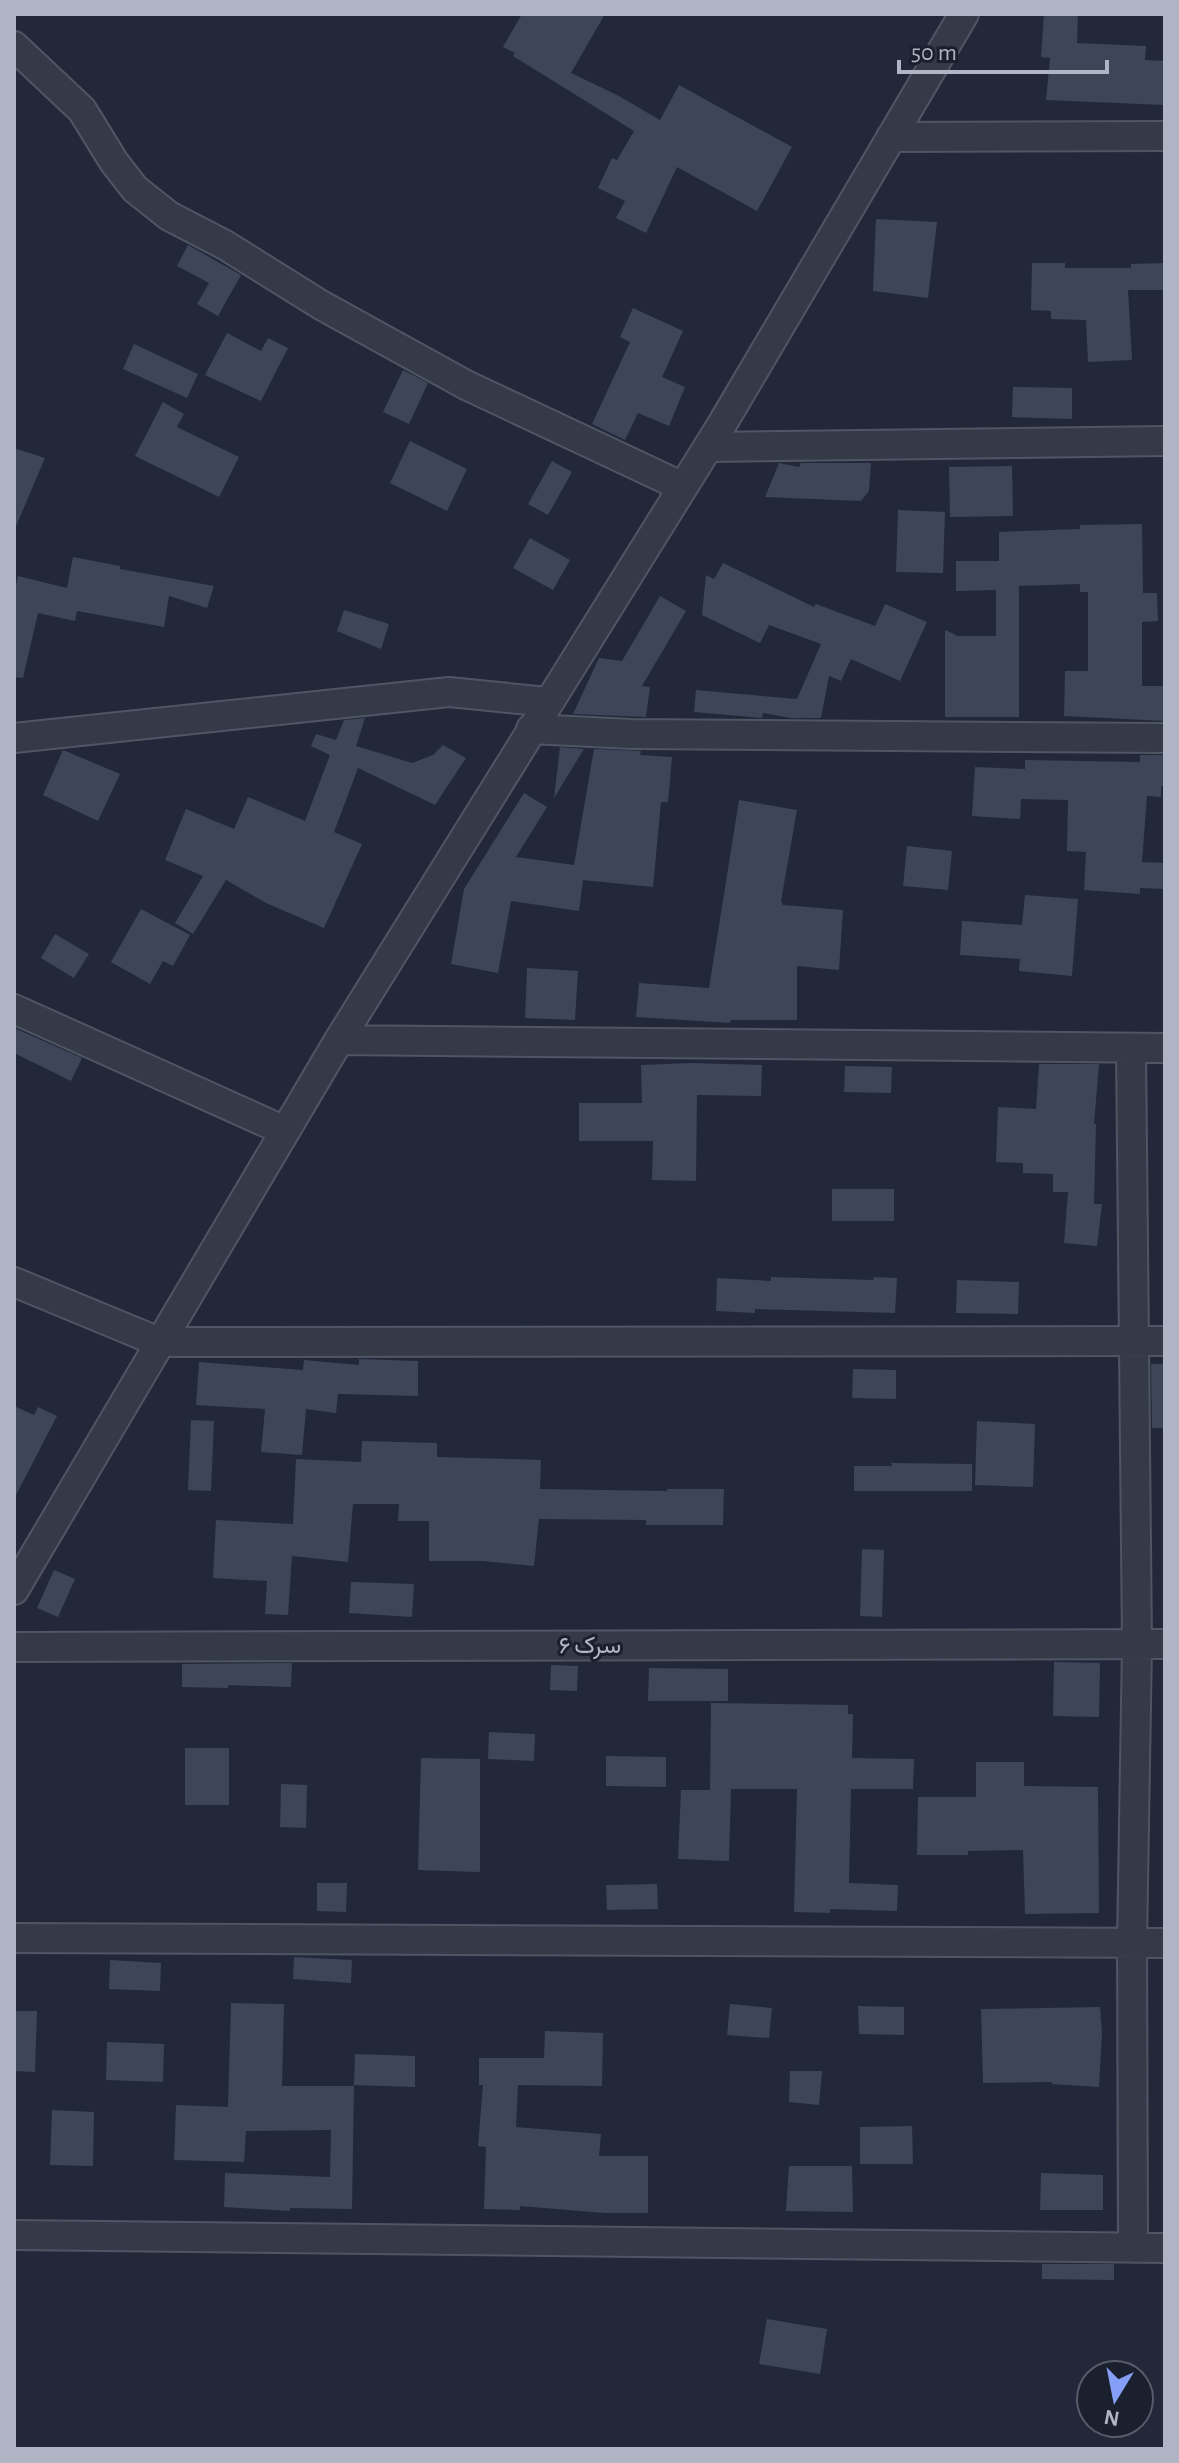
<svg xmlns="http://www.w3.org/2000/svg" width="1179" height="2463" font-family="'Alegreya Sans',Vazirmatn,sans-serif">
  <rect width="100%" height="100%" fill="#222839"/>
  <path fill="#3e4559" d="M 522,14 L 605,14 L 571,73 L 617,95 L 660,120 L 679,85 L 792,147 L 757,211 L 677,167 L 646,233 L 616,218 L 625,201 L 598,188 L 612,158 L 617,160 L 634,131 L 513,56 L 515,53 L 503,47 Z
    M 1044,14 L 1078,14 L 1077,43 L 1146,46 L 1145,60 L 1165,61 L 1165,105 L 1046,100 L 1050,58 L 1041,57 Z
    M 876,219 L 937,222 L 928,298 L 873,291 Z
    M 188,245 L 241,275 L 218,316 L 197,304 L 209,283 L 177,266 Z
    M 1032,263 L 1065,263 L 1065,268 L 1131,268 L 1131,264 L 1165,263 L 1165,290 L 1128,290 L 1132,360 L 1088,362 L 1086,320 L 1051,319 L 1051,311 L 1031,310 Z
    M 633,308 L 683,331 L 662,377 L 685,387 L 669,426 L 638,413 L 625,440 L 592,424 L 630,342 L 620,337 Z
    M 227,333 L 261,351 L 268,338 L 288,348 L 261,401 L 205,375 Z
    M 134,344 L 198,374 L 187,398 L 123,369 Z
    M 403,370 L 428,383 L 409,424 L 383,412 Z
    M 1013,387 L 1072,388 L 1072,419 L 1012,417 Z
    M 163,402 L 184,414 L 177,427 L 239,457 L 219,497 L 135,456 Z
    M 410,441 L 467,469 L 447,511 L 390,483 Z
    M 14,448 L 45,458 L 14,531 Z
    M 552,461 L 572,472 L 548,515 L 528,504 Z
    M 779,463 L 799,467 L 801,463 L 871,463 L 869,491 L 861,501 L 765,497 Z
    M 1012,466 L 1013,516 L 950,517 L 949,467 Z
    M 898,510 L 945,512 L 943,573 L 896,572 Z
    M 1142,524 L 1143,593 L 1157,593 L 1158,621 L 1142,622 L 1142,686 L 1165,686 L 1165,721 L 1064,716 L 1065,671 L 1088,671 L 1088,592 L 1080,592 L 1080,584 L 1019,586 L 1019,717 L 945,717 L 945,630 L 958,636 L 996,636 L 996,590 L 956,591 L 956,561 L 999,561 L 999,532 L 1080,529 L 1080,525 Z
    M 530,538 L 570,560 L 553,590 L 513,568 Z
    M 73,557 L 120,566 L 120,569 L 214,586 L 207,608 L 169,596 L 164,627 L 77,611 L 75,621 L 38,613 L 23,678 L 14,677 L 14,594 L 18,576 L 67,588 Z
    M 723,563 L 814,607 L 816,604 L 875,626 L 885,604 L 927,622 L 900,681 L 851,659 L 841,681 L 829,676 L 821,718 L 791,718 L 763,713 L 762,718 L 694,712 L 696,690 L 797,699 L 821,644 L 769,625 L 760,643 L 702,615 L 706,575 L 714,579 Z
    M 660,596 L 686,611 L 642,686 L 650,687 L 646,717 L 573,714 L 599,658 L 622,661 Z
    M 344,610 L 389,624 L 381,649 L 337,631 Z
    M 365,718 L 356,746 L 412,763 L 433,755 L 443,745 L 466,758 L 435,805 L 358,768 L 334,832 L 362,844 L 324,928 L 266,903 L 226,880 L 193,934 L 175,923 L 203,876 L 165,860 L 186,809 L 234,829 L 248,797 L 305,821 L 330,755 L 311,746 L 316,734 L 336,740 L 344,720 Z
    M 560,747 L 584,749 L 554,798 Z
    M 594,749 L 641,751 L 640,755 L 672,757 L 668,802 L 661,802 L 653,887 L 583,880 L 579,911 L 511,901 L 498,973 L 451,964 L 464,889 L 524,793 L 547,807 L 516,857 L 574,865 Z
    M 63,750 L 120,774 L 98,821 L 43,795 Z
    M 1140,755 L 1165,755 L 1165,786 L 1161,786 L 1161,797 L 1147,796 L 1142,862 L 1165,863 L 1165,889 L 1140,888 L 1140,894 L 1084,890 L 1086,852 L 1067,851 L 1068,800 L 1021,799 L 1020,819 L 972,816 L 975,767 L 1025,769 L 1025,760 L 1140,762 Z
    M 739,800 L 797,810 L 781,901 L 783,905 L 843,910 L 839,970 L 797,966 L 797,1020 L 731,1020 L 730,1023 L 636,1017 L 639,983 L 709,988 Z
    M 907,846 L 952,851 L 948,890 L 903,886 Z
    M 1025,895 L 1078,899 L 1072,976 L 1019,971 L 1020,959 L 960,955 L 962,921 L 1022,925 Z
    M 141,909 L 190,935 L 173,966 L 163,961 L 150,984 L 111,962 Z
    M 55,934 L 89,954 L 74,978 L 41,958 Z
    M 527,968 L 578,971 L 575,1020 L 525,1018 Z
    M 14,1028 L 82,1058 L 71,1081 L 14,1053 Z
    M 690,1063 L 762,1065 L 761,1096 L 697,1095 L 696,1181 L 652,1180 L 653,1141 L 579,1141 L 579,1103 L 642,1103 L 641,1065 Z
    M 1039,1064 L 1099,1064 L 1094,1124 L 1096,1124 L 1094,1204 L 1102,1204 L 1097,1246 L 1064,1243 L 1068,1192 L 1053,1192 L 1053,1174 L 1023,1173 L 1023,1163 L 996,1162 L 998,1107 L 1036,1109 Z
    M 845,1066 L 892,1067 L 891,1093 L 844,1092 Z
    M 832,1189 L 894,1189 L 894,1221 L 832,1221 Z
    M 771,1277 L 873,1280 L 874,1277 L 897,1278 L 895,1313 L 755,1309 L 755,1313 L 716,1311 L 717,1278 L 771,1281 Z
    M 957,1280 L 1019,1282 L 1018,1314 L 956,1313 Z
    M 359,1359 L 418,1361 L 418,1396 L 338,1394 L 336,1413 L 306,1409 L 302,1455 L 261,1452 L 265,1409 L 196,1405 L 199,1362 L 303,1370 L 304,1360 L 359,1365 Z
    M 1151,1364 L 1164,1364 L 1164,1428 L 1152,1428 Z
    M 853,1369 L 896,1370 L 896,1399 L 852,1398 Z
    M 14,1406 L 34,1415 L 38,1407 L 57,1416 L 14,1499 Z
    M 191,1420 L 214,1421 L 211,1491 L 188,1490 Z
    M 977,1421 L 1035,1424 L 1033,1487 L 975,1485 Z
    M 362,1441 L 437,1443 L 437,1457 L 541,1460 L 540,1489 L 667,1491 L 667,1489 L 724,1489 L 723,1525 L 646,1525 L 646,1520 L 539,1519 L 534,1566 L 483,1561 L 429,1561 L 429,1521 L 398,1521 L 399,1504 L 353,1504 L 348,1562 L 292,1556 L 288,1615 L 265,1614 L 267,1581 L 213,1578 L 216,1520 L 293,1524 L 296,1459 L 361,1462 Z
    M 891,1463 L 972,1464 L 972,1491 L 854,1491 L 854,1466 L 892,1466 Z
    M 862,1549 L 884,1550 L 882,1617 L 860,1616 Z
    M 54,1570 L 75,1579 L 58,1617 L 37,1608 Z
    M 351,1582 L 414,1584 L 412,1617 L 349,1613 Z
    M 1054,1662 L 1100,1663 L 1099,1717 L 1053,1716 Z
    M 292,1663 L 291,1687 L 228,1685 L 228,1688 L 182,1687 L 182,1664 Z
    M 551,1665 L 578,1666 L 577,1691 L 550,1690 Z
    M 649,1668 L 728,1669 L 728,1701 L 648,1701 Z
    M 711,1703 L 848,1705 L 848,1714 L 853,1714 L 852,1758 L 914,1759 L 913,1789 L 851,1789 L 849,1883 L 898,1885 L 897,1911 L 830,1909 L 830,1913 L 794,1912 L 797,1789 L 731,1789 L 729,1861 L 678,1859 L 681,1790 L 710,1790 Z
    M 489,1732 L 535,1734 L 534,1761 L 488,1759 Z
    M 185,1748 L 229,1748 L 229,1805 L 185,1805 Z
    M 606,1756 L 666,1757 L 666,1787 L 606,1786 Z
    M 421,1758 L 480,1759 L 480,1872 L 418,1870 Z
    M 976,1762 L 1024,1762 L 1024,1786 L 1098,1787 L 1099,1913 L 1025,1914 L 1023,1850 L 968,1851 L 968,1855 L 917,1855 L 918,1797 L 976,1797 Z
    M 281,1784 L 307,1785 L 306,1828 L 280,1827 Z
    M 317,1883 L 347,1883 L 346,1912 L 317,1911 Z
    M 657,1884 L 658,1909 L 607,1910 L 606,1885 Z
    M 294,1957 L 352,1960 L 351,1983 L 293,1979 Z
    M 110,1960 L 161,1963 L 160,1991 L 109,1989 Z
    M 231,2003 L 284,2004 L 282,2086 L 354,2086 L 352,2209 L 290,2208 L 290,2211 L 224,2207 L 225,2173 L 330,2177 L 331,2130 L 246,2131 L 244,2162 L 174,2160 L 176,2105 L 228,2107 Z
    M 730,2004 L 772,2008 L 769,2038 L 727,2035 Z
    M 858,2006 L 904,2007 L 904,2035 L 859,2034 Z
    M 1100,2007 L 1102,2034 L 1099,2087 L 1052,2084 L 1052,2082 L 983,2083 L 981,2009 Z
    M 14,2011 L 37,2011 L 35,2072 L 14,2071 Z
    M 545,2031 L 603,2033 L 602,2086 L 518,2085 L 516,2127 L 601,2134 L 599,2156 L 648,2156 L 648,2213 L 605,2213 L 520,2206 L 520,2210 L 484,2209 L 486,2147 L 478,2146 L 483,2085 L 479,2085 L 479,2058 L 544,2058 Z
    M 107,2042 L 164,2044 L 163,2082 L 106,2080 Z
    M 355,2054 L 415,2056 L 415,2087 L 354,2085 Z
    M 790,2071 L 822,2071 L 819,2105 L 789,2102 Z
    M 52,2110 L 94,2112 L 93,2166 L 50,2165 Z
    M 912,2126 L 913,2164 L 860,2164 L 860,2127 Z
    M 789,2166 L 852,2166 L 853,2212 L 786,2211 Z
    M 1041,2173 L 1103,2175 L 1103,2210 L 1040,2210 Z
    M 1042,2264 L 1114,2264 L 1114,2280 L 1042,2279 Z
    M 767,2319 L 827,2329 L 820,2374 L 759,2364 Z"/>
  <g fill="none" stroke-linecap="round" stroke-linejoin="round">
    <defs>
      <path id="street" d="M 14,46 L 82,110 L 114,162 L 135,189 L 169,216 L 225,245 L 321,305 L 466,385 L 683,487
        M 891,137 L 1165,136
        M 708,447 L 1165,441
        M 531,729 L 632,734 L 1165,738
        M 14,738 L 449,692 L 548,702
        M 14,1009 L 285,1131
        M 339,1040 L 1165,1048
        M 1131,1048 L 1137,1645 L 1132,1943 L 1133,2248
        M 14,1282 L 159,1342 L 1165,1341
        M 14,1590 L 339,1040 L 721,426 L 964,14
        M 14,1647 L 1165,1644
        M 14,1938 L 1165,1943
        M 14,2235 L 1165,2248"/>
    </defs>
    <use href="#street" stroke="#505564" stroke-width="32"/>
    <use href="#street" stroke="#353a49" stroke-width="28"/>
  </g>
  <g text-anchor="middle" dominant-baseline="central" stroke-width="6" stroke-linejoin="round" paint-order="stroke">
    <g font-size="24" fill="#b0b5c6" stroke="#1b202e">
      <text x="590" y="1646">سرک ۶</text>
    </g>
  </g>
  <rect width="1179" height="2463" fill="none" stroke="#b0b5c6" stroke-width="32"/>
  <g transform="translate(1115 2399) rotate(190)"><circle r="38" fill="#1b202e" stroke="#575c6b" stroke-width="2"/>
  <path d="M0-6L14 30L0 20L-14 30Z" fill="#859ff6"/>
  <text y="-12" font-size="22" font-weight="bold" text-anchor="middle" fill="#b0b5c6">N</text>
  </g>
  <path d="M899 60v12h208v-12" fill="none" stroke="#b0b5c6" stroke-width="4"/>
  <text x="911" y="60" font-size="24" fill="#b0b5c6" stroke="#1b202e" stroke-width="6" paint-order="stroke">50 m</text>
</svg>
